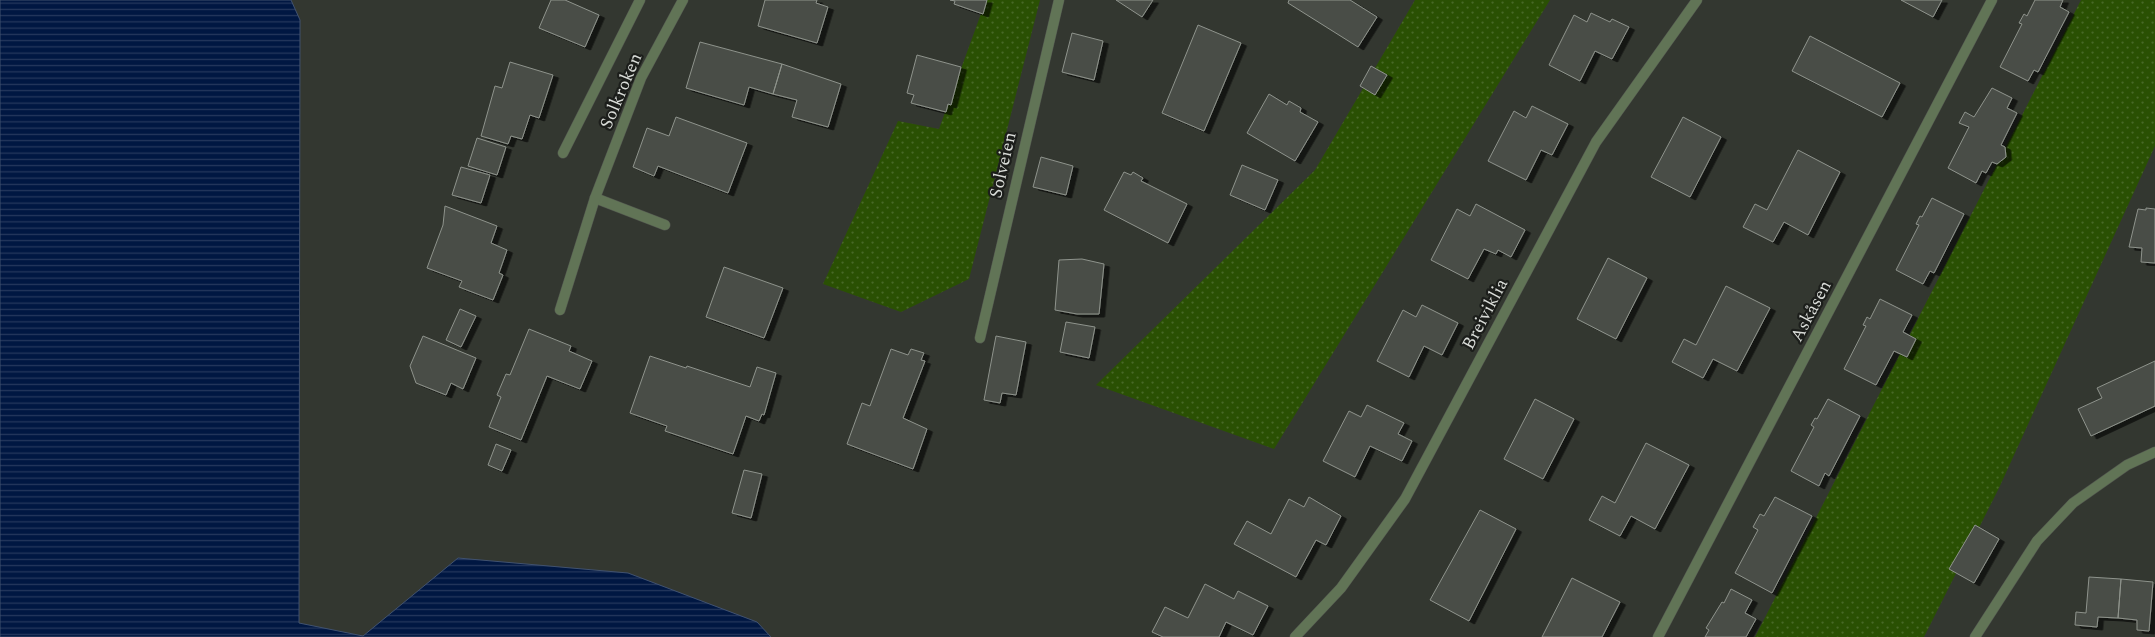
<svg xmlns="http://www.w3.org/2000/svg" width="2155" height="637" font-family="Spectral,serif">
  <defs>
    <pattern id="grass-dots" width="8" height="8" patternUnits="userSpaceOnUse" patternTransform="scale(1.25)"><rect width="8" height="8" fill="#2a5003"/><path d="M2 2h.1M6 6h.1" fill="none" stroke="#486927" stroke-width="1.8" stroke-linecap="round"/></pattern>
    <pattern id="water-rules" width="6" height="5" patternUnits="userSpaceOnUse" patternTransform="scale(1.25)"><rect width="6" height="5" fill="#001742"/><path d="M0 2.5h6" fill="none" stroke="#25385d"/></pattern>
    <filter id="shadow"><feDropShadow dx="5.5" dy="3" stdDeviation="0" flood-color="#0009"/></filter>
  </defs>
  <rect width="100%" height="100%" fill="#333730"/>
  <path fill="url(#grass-dots)" d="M 986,0 L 1040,0 L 969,279 L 901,312 L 823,284 L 898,121 L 939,129 Z
    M 1415,0 L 1550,0 L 1274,449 L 1096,385 L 1315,170 Z
    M 2081,0 L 2155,0 L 2155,146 L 1999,488 L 1924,637 L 1755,637 Z"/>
  <path fill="url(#water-rules)" stroke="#41526f" d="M 0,0 L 291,0 L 300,20 L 299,623 L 363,636 L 458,558 L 628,573 L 757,622 L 771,637 L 0,637 Z"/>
  <path fill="#4a4e47" stroke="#8e938c" filter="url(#shadow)" d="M 551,0 L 565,0 L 599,15 L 585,47 L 539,28 Z
    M 765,0 L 817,0 L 816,3 L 828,7 L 817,43 L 758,26 Z
    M 950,0 L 987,0 L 983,14 L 954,4 L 955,1 Z
    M 1116,0 L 1153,0 L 1142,17 Z
    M 1289,0 L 1350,0 L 1377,17 L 1358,47 L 1288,3 Z
    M 1901,0 L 1942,0 L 1933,17 Z
    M 2035,0 L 2063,0 L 2060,7 L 2069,12 L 2038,72 L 2034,70 L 2028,81 L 2000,67 L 2022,24 L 2019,23 L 2024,14 L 2027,16 Z
    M 1591,13 L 1610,22 L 1612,19 L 1629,27 L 1612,59 L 1595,51 L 1580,81 L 1549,65 L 1574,15 L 1587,22 Z
    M 1198,25 L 1241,43 L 1204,131 L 1162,113 Z
    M 1072,33 L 1103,41 L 1094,80 L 1062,72 Z
    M 1810,36 L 1900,83 L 1882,117 L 1792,71 Z
    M 700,42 L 782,64 L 773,94 L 749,87 L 744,105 L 686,88 Z
    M 917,55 L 961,67 L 951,105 L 948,104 L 946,112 L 911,103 L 914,95 L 907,93 Z
    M 510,62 L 553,75 L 539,118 L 530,115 L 522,139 L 511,136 L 508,144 L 481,136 L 495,86 L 502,88 Z
    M 782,64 L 841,84 L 828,127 L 792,117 L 797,100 L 773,94 Z
    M 1371,66 L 1387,75 L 1375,95 L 1360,86 Z
    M 1992,88 L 2012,98 L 2007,108 L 2017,113 L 2001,145 L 2005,147 L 2006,157 L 1997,164 L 1992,162 L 1986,173 L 1982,171 L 1976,183 L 1948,168 L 1969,127 L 1959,123 L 1965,112 L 1974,117 Z
    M 1269,94 L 1287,105 L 1289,101 L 1301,108 L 1300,112 L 1318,122 L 1295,161 L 1247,133 Z
    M 1532,106 L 1568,124 L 1552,155 L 1541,150 L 1526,180 L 1488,161 L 1514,111 L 1526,118 Z
    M 676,117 L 747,143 L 728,193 L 658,166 L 654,176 L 633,167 L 647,128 L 669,136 Z
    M 1683,117 L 1721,137 L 1690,197 L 1651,177 Z
    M 477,138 L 506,147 L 497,175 L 468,166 Z
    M 1798,150 L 1840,172 L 1808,235 L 1784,222 L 1773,242 L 1743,227 L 1755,204 L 1767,210 Z
    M 1041,157 L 1073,166 L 1066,195 L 1033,187 Z
    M 1242,165 L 1278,180 L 1265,210 L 1230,195 Z
    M 461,167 L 490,175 L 481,203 L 452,195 Z
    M 1124,172 L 1131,175 L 1133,172 L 1143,178 L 1141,181 L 1187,204 L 1168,243 L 1104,210 Z
    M 1932,198 L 1964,214 L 1934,273 L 1930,271 L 1923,284 L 1896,270 L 1919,225 L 1916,224 L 1920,216 L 1922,217 Z
    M 1476,204 L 1525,230 L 1511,257 L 1498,250 L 1496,254 L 1484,249 L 1468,279 L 1431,260 L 1457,209 L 1470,216 Z
    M 445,206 L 497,226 L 491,243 L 507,250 L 499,273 L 503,275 L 493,300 L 459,287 L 462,281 L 427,268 L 443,225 Z
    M 2146,208 L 2155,209 L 2155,263 L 2141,262 L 2142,248 L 2129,247 L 2138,209 L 2146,210 Z
    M 1608,258 L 1647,278 L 1616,339 L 1577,319 Z
    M 1082,259 L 1104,264 L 1099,314 L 1077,314 L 1055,310 L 1059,260 Z
    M 724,267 L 783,288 L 764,338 L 706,317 Z
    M 1726,286 L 1770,308 L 1737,371 L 1713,359 L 1703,378 L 1672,362 L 1684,339 L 1696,345 Z
    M 1880,299 L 1912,315 L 1903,332 L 1916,339 L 1907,357 L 1894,351 L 1876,385 L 1844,369 L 1866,326 L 1863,325 L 1867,317 L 1870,319 Z
    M 1422,305 L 1458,323 L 1442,355 L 1424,346 L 1409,377 L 1377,361 L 1403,310 L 1416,317 Z
    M 460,309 L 476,316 L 461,347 L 446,340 Z
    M 1066,322 L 1095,327 L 1089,358 L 1060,352 Z
    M 529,329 L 571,346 L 569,351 L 592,361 L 580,389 L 547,376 L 521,440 L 489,427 L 501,397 L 497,395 L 506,374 L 510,375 Z
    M 423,336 L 476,358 L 463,389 L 451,383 L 446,395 L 416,383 L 410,366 Z
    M 996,336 L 1026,342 L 1016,395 L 1002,393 L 1000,403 L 984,400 Z
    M 891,349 L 908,355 L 911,349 L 924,353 L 921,360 L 925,361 L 903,418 L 927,429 L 913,469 L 847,444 L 862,403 L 870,406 Z
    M 650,356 L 686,368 L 687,366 L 750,387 L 757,367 L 776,373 L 764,415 L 762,414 L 759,421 L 746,416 L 733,454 L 665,431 L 667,426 L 630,413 Z
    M 2155,361 L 2155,406 L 2091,436 L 2078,409 L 2102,398 L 2097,388 Z
    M 1535,399 L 1574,419 L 1543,479 L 1504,459 Z
    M 1828,399 L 1860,416 L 1829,476 L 1825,473 L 1819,486 L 1791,471 L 1814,427 L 1811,425 L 1815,418 L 1817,419 Z
    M 1367,405 L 1404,423 L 1398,434 L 1412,441 L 1402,461 L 1370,446 L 1355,477 L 1323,461 L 1349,411 L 1361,417 Z
    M 1646,443 L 1689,465 L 1655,529 L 1631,516 L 1620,536 L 1589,520 L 1602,496 L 1615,503 Z
    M 496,444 L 511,450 L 502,471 L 488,465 Z
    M 744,470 L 762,474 L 751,518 L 732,513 Z
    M 1309,497 L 1341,516 L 1326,545 L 1316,540 L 1296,577 L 1234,544 L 1247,521 L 1271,534 L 1289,499 L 1304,507 Z
    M 1775,497 L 1812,516 L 1772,593 L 1735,573 L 1758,530 L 1753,527 L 1760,514 L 1764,516 Z
    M 1480,510 L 1516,529 L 1469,621 L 1430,600 Z
    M 1975,525 L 1999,539 L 1974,583 L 1949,569 Z
    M 2089,577 L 2121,579 L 2118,618 L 2098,617 L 2097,627 L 2075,625 L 2076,612 L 2086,613 Z
    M 1572,578 L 1620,602 L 1602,637 L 1542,637 Z
    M 2121,579 L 2153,582 L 2149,631 L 2137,630 L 2137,620 L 2118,618 Z
    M 1205,584 L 1234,599 L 1238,591 L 1268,606 L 1253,635 L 1226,622 L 1219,637 L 1163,637 L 1152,632 L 1165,607 L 1188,618 Z
    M 1731,589 L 1752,600 L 1745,613 L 1756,619 L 1746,637 L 1705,637 L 1709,630 L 1706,628 L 1722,602 L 1724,603 Z"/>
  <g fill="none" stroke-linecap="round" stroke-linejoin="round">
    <defs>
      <path id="service" d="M 563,153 L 640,0
        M 595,198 L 665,225"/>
      <path id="minor" d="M 560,310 L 595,198 L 641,78 L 683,0
        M 980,338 L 1059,0
        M 1295,637 L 1341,588 L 1405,499 L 1596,142 L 1697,0
        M 1658,637 L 1992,0
        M 1975,637 L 2037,541 L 2073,503 L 2127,465 L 2155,452"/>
    </defs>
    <use href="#service" stroke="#51554e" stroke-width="11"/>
    <use href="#minor" stroke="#51554e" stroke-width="11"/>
    <use href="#service" stroke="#617456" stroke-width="10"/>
    <use href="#minor" stroke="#617456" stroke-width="10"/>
  </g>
  <g text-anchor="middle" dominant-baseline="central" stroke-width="4.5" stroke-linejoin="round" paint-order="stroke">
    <g font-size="18" fill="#d9dcd8" stroke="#1c1e1b">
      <text transform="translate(621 91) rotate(-67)">Solkroken</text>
      <text transform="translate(1003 165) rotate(-77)">Solveien</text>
      <text transform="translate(1811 311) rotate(-62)">Askåsen</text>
      <text transform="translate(1485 314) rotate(-62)">Breiviklia</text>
    </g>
  </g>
</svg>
